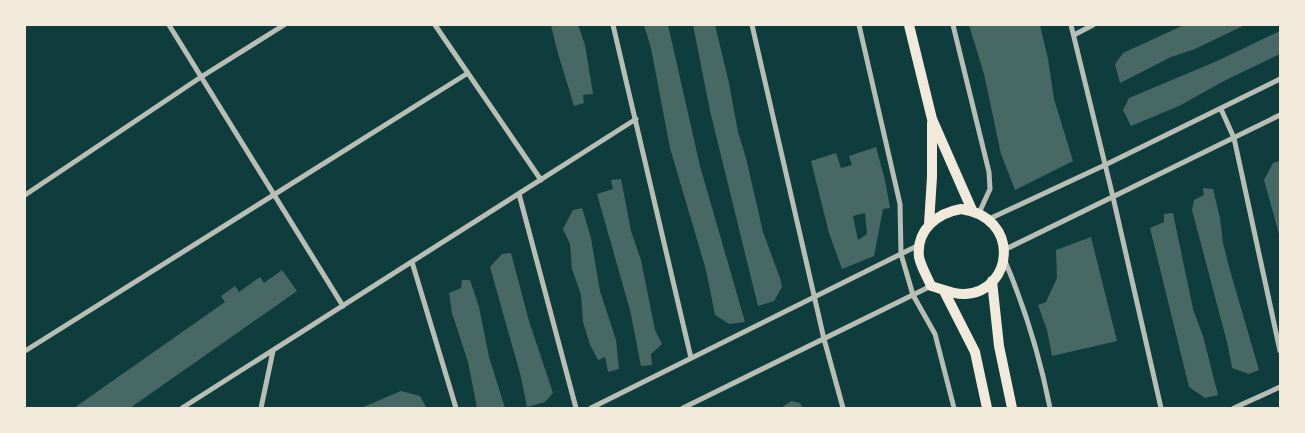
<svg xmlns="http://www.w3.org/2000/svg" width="1305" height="433" font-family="Mulish,sans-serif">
  <rect width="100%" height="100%" fill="#0f3d3e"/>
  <path fill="#486865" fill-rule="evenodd" d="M 551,25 L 578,25 L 585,45 L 593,94 L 583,95 L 584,103 L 574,106 L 557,50 Z
    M 644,25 L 668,25 L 700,166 L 745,322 L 729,324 L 715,315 L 706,270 L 670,148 L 651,48 Z
    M 693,25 L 715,25 L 729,83 L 738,132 L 746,158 L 763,232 L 780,278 L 782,287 L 774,301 L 758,306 L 710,111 Z
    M 969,25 L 1040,25 L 1048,59 L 1054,99 L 1073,161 L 1015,190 L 1001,154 L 984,74 Z
    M 1184,25 L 1245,25 L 1195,49 L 1171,57 L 1120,83 L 1115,64 L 1123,53 Z
    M 1280,31 L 1280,54 L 1224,81 L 1179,106 L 1131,126 L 1123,110 L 1129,98 L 1217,61 Z
    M 876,147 L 885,180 L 890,208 L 883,209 L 874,256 L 842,269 L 829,233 L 811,161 L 836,153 L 841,168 L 852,165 L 849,156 ZM 865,213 L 867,234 L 858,240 L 853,216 Z
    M 1280,161 L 1280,234 L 1279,234 L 1264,180 L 1273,163 Z
    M 621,179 L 631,231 L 641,260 L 655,330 L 662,344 L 651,354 L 652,365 L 641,366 L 630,310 L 597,194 L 613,189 L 611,180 Z
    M 1203,188 L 1213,189 L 1220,218 L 1223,243 L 1229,267 L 1259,370 L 1249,374 L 1232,368 L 1228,346 L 1192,210 L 1194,200 L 1204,195 Z
    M 582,208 L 591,238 L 600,291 L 616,340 L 619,369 L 608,372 L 605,357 L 598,360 L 590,345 L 583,322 L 581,295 L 572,269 L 570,244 L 563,229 L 573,210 Z
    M 1173,213 L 1193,309 L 1203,336 L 1218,395 L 1205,398 L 1189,387 L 1150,228 L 1164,222 L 1164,214 Z
    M 1091,237 L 1117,341 L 1052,356 L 1047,330 L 1038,305 L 1046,302 L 1057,278 L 1056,250 Z
    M 511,253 L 529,321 L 553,393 L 545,402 L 527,407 L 521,377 L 490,267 L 502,254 Z
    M 282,270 L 297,291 L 130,408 L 74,408 L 225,302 L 221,296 L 235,286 L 239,292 L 260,277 L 264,283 Z
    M 462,280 L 470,280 L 479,307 L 489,357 L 505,408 L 477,408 L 468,362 L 452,313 L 449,293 L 461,288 Z
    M 401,391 L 420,396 L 426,407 L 361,408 Z
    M 791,401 L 800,403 L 803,408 L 781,408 Z"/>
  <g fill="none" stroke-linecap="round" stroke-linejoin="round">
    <path stroke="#b8beb3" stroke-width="5" d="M 169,25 L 343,306
      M 435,25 L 541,180
      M 613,25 L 691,358
      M 752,25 L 824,339 L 843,408
      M 859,25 L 900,204 L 901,254 L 913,295 L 935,334 L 954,408
      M 953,25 L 989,172 L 990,189 L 979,213
      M 1071,25 L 1113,197 L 1161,408
      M 1074,35 L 1093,25
      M 1221,109 L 1234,138 L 1280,351
      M 519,194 L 576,408
      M 25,195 L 201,77 L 284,25
      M 989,219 L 1105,165 L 1280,79
      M 1004,250 L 1280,115
      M 1005,261 C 1025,308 1040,357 1050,408
      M 412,262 L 456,408
      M 25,351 L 468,73
      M 182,408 L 636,119
      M 261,408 L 273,351
      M 591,408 L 919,245
      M 683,408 L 931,286
      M 1234,408 L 1280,387"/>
    <path stroke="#f1e9da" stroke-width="10" d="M 909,25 L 932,119 L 972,210
      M 961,209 C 1021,217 1014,291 965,294 C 953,295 943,289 931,286 C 927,276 921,267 919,257 C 916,230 937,213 961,209 Z
      M 929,224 L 932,177 L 932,123
      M 992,281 L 999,346 L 1012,408
      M 944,291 L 975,352 L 987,408"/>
  </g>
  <rect width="1305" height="433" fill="none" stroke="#f1e9da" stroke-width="52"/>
</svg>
